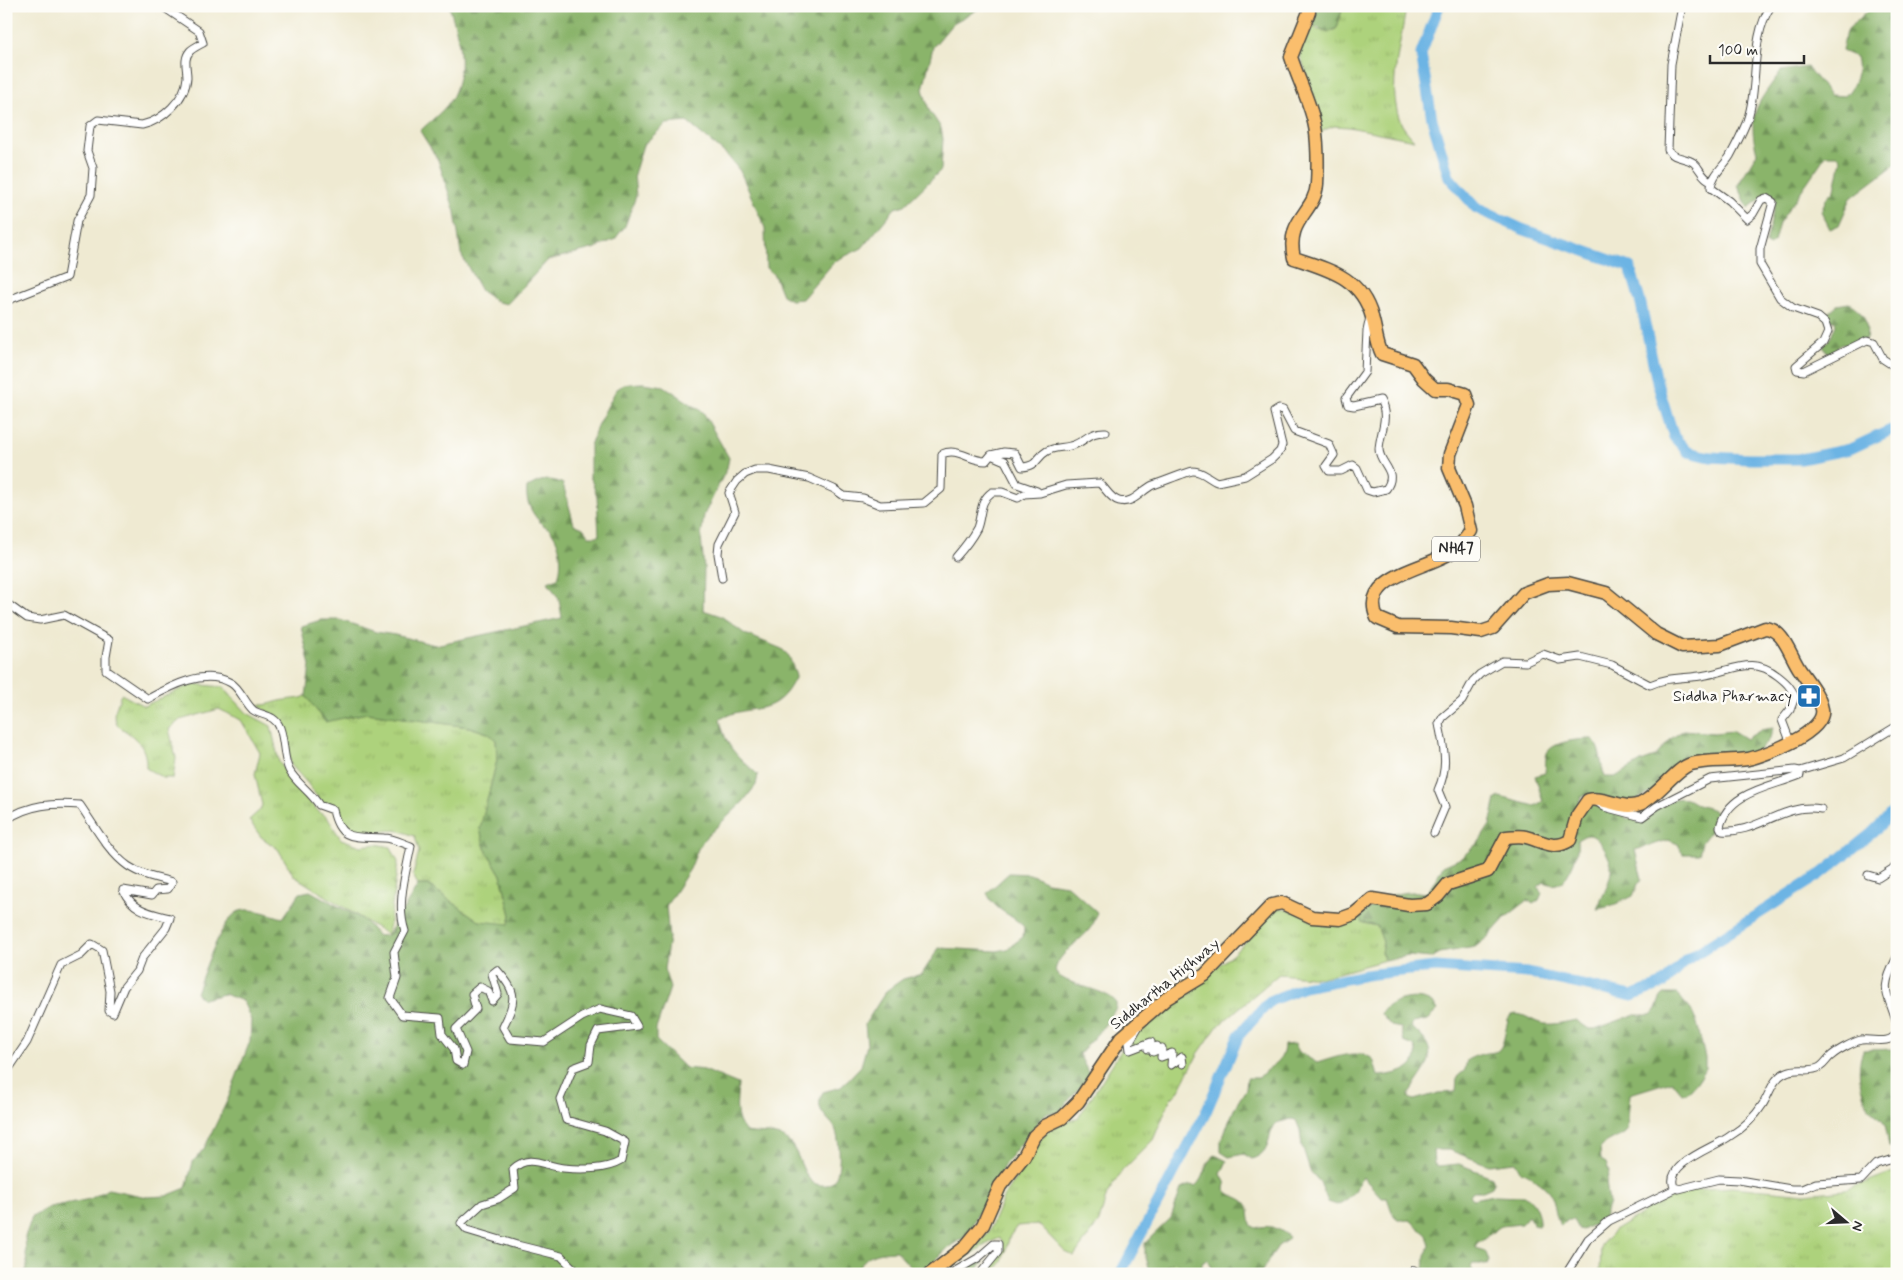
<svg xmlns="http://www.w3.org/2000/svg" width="1903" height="1280" font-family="Mynerve,sans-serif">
  <defs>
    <pattern id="grass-tufts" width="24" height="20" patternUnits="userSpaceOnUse" patternTransform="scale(1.25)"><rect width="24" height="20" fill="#add27b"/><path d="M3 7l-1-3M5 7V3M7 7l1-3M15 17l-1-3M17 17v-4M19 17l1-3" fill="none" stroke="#95b46a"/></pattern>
    <pattern id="forest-firs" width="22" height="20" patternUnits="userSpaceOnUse" patternTransform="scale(1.25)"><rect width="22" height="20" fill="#8ab46b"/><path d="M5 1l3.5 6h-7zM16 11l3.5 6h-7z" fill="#719358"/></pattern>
  </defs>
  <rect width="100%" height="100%" fill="#fdfcf7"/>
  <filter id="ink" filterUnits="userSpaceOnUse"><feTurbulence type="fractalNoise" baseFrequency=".02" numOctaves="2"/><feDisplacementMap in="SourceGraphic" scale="10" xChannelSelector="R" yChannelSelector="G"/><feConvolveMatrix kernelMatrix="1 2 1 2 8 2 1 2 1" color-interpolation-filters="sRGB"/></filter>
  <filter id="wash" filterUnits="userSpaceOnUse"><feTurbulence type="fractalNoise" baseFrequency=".0096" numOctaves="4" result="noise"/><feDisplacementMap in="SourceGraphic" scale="20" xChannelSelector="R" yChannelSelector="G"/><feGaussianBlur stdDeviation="1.12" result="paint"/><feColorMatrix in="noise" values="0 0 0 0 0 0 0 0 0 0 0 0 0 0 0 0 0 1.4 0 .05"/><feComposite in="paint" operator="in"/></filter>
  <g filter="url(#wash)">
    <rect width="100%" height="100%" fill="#efead2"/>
    <path fill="url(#grass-tufts)" stroke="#6c7e53" d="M 1343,6 L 1406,6 C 1402,43 1385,89 1402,125 C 1405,130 1410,135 1414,140 L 1349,127 L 1334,126 L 1324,130 L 1321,134 C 1317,113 1310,93 1306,73 C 1304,64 1299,57 1299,47 L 1314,26 L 1318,30 L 1333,31 L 1337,28 Z
      M 192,684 L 223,687 L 247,713 L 271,726 L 279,762 L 301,793 L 319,812 L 327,817 L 341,839 L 361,846 L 377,844 L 391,847 L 398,862 L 388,935 L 294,876 L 278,849 L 261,837 L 249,820 L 260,810 L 262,805 L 255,774 L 260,753 L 241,720 L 219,709 L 180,720 L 169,729 L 176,758 L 173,778 L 163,778 L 146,768 C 147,744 134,737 117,725 L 114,714 L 121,694 L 144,706 Z
      M 306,696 L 326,721 L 367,713 L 469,727 L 488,733 L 496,740 L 497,760 L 480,829 L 485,848 L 501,875 L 511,915 L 509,925 L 479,921 L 428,885 L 418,885 L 413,875 L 419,851 L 415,836 C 410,835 405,832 400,831 C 380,828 363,839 344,831 L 337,811 L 320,801 L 308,784 L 291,765 L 281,720 L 257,705 C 268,706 275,701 286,700 C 294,698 298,700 306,696 Z
      M 1277,908 L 1345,922 L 1361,916 L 1363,923 L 1377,926 L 1383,942 L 1381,953 L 1385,960 L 1320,978 L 1279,974 L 1217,1027 L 1198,1054 L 1178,1092 L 1170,1100 L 1153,1140 L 1122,1171 L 1107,1194 L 1099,1222 L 1074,1256 L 1065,1252 L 1038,1224 L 1017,1226 L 1010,1236 L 1002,1262 L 991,1274 L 986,1274 C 996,1261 999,1259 1003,1242 L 1000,1238 C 981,1245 968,1258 950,1268 L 960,1257 L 988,1234 L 1004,1196 L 1045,1133 L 1053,1127 L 1078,1118 L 1124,1046 L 1152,1018 L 1189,994 L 1205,975 L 1231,956 L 1254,934 L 1261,920 Z
      M 1893,1172 L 1897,1173 L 1897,1274 L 1600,1274 L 1601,1245 L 1614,1231 L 1639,1216 L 1654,1203 L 1693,1190 L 1733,1187 L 1805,1194 L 1845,1190 Z
      M 1171,1262 L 1176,1262 L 1180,1265 L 1181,1274 L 1167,1274 L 1167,1265 Z"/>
    <path fill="url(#forest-firs)" stroke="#5a704b" d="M 449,6 L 984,6 L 953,23 L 933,47 L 923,89 L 929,110 L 941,128 L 943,139 L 941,170 L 905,205 L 895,208 L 862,248 L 835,261 L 802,299 L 791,300 L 782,295 L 774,275 L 766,268 L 765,228 L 740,171 L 727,155 L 687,122 L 666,124 L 643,145 L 634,174 L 636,196 L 625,226 L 615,239 L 596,248 L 548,260 L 507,304 L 497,302 L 481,291 L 461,254 L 455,212 L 438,160 L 420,131 C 429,122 443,112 450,101 C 468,72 459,36 449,6 Z
      M 1314,6 L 1343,6 L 1337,28 L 1328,32 L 1314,26 Z
      M 1873,6 L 1897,6 L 1897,163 L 1851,198 L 1839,225 L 1830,229 L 1821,211 L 1827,197 L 1835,190 L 1841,160 L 1838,155 L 1826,155 L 1779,223 L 1774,242 L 1770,246 L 1766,244 L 1776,199 L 1768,193 L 1748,208 L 1738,185 L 1757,153 C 1746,113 1759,102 1781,71 L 1807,67 L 1830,95 L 1845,96 C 1855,86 1860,72 1856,57 L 1842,51 L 1846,31 Z
      M 1849,303 C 1863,311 1869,323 1866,339 L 1848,346 L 1842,344 L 1829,354 L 1823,347 L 1831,337 L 1836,325 L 1835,321 L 1824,317 L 1837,305 Z
      M 643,383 L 664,386 L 703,412 L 729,458 L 727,468 L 704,515 L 701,537 L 704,568 L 703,610 L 721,616 L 745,634 L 782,649 L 789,656 L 796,676 C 775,721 753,701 720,719 C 726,749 737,755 758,775 L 756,785 L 743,802 L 704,839 L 698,849 L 690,869 L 666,906 L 669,938 L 664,969 L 670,988 L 656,1029 L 656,1040 L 685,1068 L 704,1070 L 738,1084 C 737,1102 733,1118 746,1132 C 756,1134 766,1133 776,1135 C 799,1141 797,1164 810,1180 C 813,1184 821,1186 827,1185 C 844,1181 840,1141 835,1128 C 832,1122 824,1117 821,1110 C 818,1103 820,1098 823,1092 L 841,1087 L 861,1066 L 867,1045 L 865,1024 L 886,991 L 903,979 L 922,974 L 939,948 L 997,951 L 1007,949 L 1023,937 L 1024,927 C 1011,913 995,912 987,893 L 1009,873 L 1030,874 L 1047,882 L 1067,885 L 1097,912 C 1094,938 1059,947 1055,971 C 1061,985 1105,988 1116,1002 L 1116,1008 L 1104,1026 L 1079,1054 L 1088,1072 L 1093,1072 L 1058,1113 L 1046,1113 L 1006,1162 L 966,1236 L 949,1247 L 921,1274 L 917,1274 L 896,1251 C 871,1252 868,1254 853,1274 L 24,1274 L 27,1268 L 25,1237 L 32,1217 L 50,1207 L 90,1199 L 108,1189 L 147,1197 L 166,1196 L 186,1188 L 193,1162 L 205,1147 L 228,1099 L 250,1041 L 251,1020 L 243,1001 L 224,994 L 203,999 L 196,993 C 203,975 222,916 240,911 C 252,907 271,915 283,918 L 300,893 L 310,891 L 364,920 L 378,936 L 388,935 L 418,885 L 428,885 L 479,921 L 509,924 L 511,915 L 501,875 L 485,848 L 480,829 L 497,760 L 496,740 L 488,733 L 469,727 L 367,713 L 325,722 L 306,696 L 310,666 L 301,626 L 321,620 L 340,620 L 376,632 L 395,635 L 435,645 L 562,618 L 559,599 L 548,582 L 558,578 C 563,564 561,542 550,530 C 548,527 543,526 541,523 C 532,514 525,501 527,488 C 538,480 550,477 563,484 L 574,524 L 583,528 L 589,536 L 599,536 L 597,496 L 590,476 L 590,446 L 597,426 L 616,390 L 624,384 Z
      M 1773,728 C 1764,768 1717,753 1689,757 L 1687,761 C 1669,777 1652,799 1626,801 C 1610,803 1597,790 1581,797 L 1574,816 L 1588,805 L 1618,806 L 1627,819 L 1644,819 C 1655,810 1670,795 1686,799 C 1691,800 1695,804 1700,806 C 1708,808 1712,808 1718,814 L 1710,832 L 1702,842 L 1699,854 L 1683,854 L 1678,844 L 1668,840 L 1635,850 L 1642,879 L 1638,884 L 1633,896 C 1623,901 1608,908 1597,909 C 1602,897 1613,878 1611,864 C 1609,856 1598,834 1588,835 C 1584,835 1581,838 1577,840 C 1579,856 1571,870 1563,882 L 1553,885 L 1544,882 L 1538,887 L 1542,893 L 1539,900 L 1533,904 L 1528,900 L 1505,918 L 1489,936 L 1475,947 L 1440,953 L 1431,958 L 1409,956 L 1385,960 L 1381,953 L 1383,942 L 1377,926 L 1361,922 L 1361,916 C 1375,901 1392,892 1413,892 C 1418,891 1423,894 1428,892 L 1443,866 L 1461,858 L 1479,842 L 1490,825 L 1496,799 L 1500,797 L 1535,806 L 1543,801 L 1535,776 L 1545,773 C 1546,767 1545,758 1547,753 C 1553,741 1580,739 1592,739 C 1603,751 1599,763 1605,777 L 1615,777 L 1641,762 L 1655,757 L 1672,738 L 1684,730 L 1714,733 L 1733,731 L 1746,739 L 1761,730 Z
      M 1664,994 L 1677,994 L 1691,1010 L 1697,1023 L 1705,1058 L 1705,1068 L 1697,1082 L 1687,1093 L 1682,1093 L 1672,1081 L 1630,1094 L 1627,1131 C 1618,1141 1609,1136 1600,1149 L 1601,1160 L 1606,1163 L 1609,1172 L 1606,1182 L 1609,1203 L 1604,1217 L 1606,1219 L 1582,1230 L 1578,1229 L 1573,1220 L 1568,1220 L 1560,1226 C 1551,1205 1559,1196 1537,1181 C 1531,1176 1528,1173 1520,1171 L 1515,1162 L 1489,1165 L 1449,1150 L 1433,1150 L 1434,1164 L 1438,1166 L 1459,1164 L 1492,1177 L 1494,1182 L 1492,1187 L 1483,1191 L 1473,1191 L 1470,1195 L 1473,1199 L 1494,1195 L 1525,1196 C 1535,1200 1540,1216 1539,1226 L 1534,1225 L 1528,1216 L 1521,1224 L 1501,1226 L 1477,1243 L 1475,1248 L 1485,1251 L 1489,1260 L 1487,1264 L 1472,1264 L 1471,1269 L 1474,1274 L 1424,1274 L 1425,1255 L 1430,1246 L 1427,1235 L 1410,1220 C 1392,1222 1393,1213 1387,1198 L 1382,1198 L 1363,1177 C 1358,1181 1358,1186 1355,1191 C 1351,1197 1343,1202 1337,1205 L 1328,1202 L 1320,1182 L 1310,1171 L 1302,1146 L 1300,1130 L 1296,1120 L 1291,1119 L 1276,1123 C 1265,1139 1273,1151 1252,1159 L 1244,1154 L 1229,1157 L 1221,1152 L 1221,1141 L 1235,1107 L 1246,1089 L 1247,1078 L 1259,1078 C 1270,1063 1283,1066 1284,1045 L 1295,1044 L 1299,1052 L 1317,1063 C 1334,1058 1357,1048 1373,1059 L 1378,1076 C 1393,1075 1419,1071 1416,1051 L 1414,1046 L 1404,1042 L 1401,1028 L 1391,1026 L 1381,1014 C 1389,997 1429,991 1438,1010 L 1427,1020 L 1413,1023 L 1411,1027 C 1443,1052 1428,1065 1409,1093 L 1409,1098 L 1414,1100 L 1439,1093 L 1456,1092 L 1457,1077 L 1465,1070 L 1467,1060 C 1499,1043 1499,1068 1508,1019 L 1511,1015 C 1524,1011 1532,1023 1545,1024 C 1555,1025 1566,1022 1576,1020 L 1589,1029 L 1595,1029 L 1634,1015 L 1651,1015 C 1660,1006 1657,1000 1664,994 Z
      M 1897,1049 L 1897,1148 L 1889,1146 C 1887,1138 1887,1129 1884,1123 C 1881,1116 1874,1115 1871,1110 C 1860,1095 1855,1065 1864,1050 Z
      M 1215,1155 L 1227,1161 L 1221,1174 L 1226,1184 L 1225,1189 C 1231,1197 1238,1196 1245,1202 C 1251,1207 1248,1219 1252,1226 L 1256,1228 C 1269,1224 1280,1228 1289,1237 L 1286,1241 L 1278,1246 L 1260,1274 L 1214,1274 L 1207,1259 L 1203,1261 L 1200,1271 L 1202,1274 L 1181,1274 L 1180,1265 L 1176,1262 L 1167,1265 L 1167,1274 L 1151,1274 L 1145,1254 L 1145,1243 L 1171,1218 L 1181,1189 L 1190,1185 L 1195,1186 C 1206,1177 1202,1165 1215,1155 Z
      M 984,1260 L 975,1274 L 955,1274 Z"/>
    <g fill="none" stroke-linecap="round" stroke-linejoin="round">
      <path stroke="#6cb4e4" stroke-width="11" d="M 1439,6 L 1421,54 L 1432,119 L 1449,177 L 1476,208 L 1522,229 L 1630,267 L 1641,304 L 1657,382 L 1674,437 L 1688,452 L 1710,457 L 1749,459 L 1801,459 L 1850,449 L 1891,430 L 1897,431
        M 1120,1274 L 1205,1114 L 1239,1035 L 1270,1001 L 1304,987 L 1366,975 L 1435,967 L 1528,973 L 1632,996 L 1664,983 L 1686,960 L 1821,874 L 1872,833 L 1897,808"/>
    </g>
  </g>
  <g filter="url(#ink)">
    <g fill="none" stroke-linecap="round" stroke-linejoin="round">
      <defs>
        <path id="street" d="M 1682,6 L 1671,64 L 1668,150 C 1675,160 1685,156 1694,163 C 1701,169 1701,177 1711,181
          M 1771,6 C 1749,39 1760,83 1747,121 C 1742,133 1736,145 1730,156 C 1724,166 1711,176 1711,188 L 1729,201 L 1747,219 L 1753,214 L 1761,200 L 1766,198 L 1773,202 L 1760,249 L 1760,264 L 1780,298 L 1793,308 L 1818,317 L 1825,323 L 1828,332 L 1823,343 L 1796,366 L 1797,370 L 1804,371 L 1867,340 L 1874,342 L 1883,359 L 1897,368
          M 6,301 L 67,277 L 77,221 L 91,195 L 93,168 L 87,151 L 90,126 L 98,120 L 142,125 C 162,121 186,99 187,77 C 187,68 183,59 190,51 C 193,48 199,45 203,43 L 199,31 L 162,6
          M 1037,491 L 1017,484 L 1005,461 L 991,455 L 1004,452 L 1015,453 L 1022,467 C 1039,466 1035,458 1047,451 C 1055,447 1062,448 1070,446 C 1085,443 1088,431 1106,432
          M 956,557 C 964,548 971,539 977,528 C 982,515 979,501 992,492 L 1002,492 L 1018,498 L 1024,494 L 1040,493 L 1066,485 L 1099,483 C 1106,488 1109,498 1119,501 C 1133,505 1143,489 1153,485 C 1160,483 1189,471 1193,471 C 1203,471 1209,479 1217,482 L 1245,476 L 1272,459 L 1280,451 L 1282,445 L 1274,412 L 1279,409 L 1283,410 L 1294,431 L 1329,444 L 1334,455 L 1326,466 L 1329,471 L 1341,471 L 1353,465 L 1357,468 L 1367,490 L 1373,492 L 1386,489 C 1399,471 1379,464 1379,449 C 1380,431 1390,418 1380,400 L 1354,406 L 1348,405 L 1346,398 L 1365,372 L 1367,331 L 1370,317
          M 722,578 L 718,554 L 719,544 L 735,512 L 729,493 L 737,481 L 745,474 L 755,470 L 769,470 L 809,478 L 834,489 L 844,496 L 863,498 L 880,505 L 924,503 L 941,489 L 942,454 C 958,447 969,461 986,461 L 991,455
          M 6,603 L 27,618 L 40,620 L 64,615 L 109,640 L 106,657 L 106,670 L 148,699 C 171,686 204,668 231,683 C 240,688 245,703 253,710 C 261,716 275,714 280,728 C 285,742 283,757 289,770 C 296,783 311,792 319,805 L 333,810 C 340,843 356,836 384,838 C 393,838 402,843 411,846 C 406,873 396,904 405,931 L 394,952 L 397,978 L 390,998 L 402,1015 L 440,1018 L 442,1034 L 454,1049 L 456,1061 L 463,1065 L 466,1052 L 456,1029 L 476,1009 L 472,994 L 480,987 L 488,991 L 492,1001 L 498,994 L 492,974 L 497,970 C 517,992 517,999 503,1027 L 510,1039 L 544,1042 L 582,1017 L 600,1009 L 631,1016 L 637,1026 L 598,1031 L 591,1045 L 589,1062 L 573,1068 L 560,1099 L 566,1120 L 605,1131 L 625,1142 L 621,1161 C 606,1170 580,1170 563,1168 C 544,1166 529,1153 513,1169 L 515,1188 L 498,1199 L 482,1204 L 461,1223 L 467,1230 L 517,1245 L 561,1256 L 573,1268 L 561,1274
          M 1800,771 L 1844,758 L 1897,726
          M 1597,802 L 1604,807 L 1642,817 L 1657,806 L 1710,779 L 1795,770 L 1800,771 L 1800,775 C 1772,787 1728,791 1720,827 L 1722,831 C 1757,834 1783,802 1821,809
          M 6,820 C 29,804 53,803 80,805 C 94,825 108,852 128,866 C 141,875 157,878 172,882 L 168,889 L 156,890 L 152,895 L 123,890 C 133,911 150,913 170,918 L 166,928 L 142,958 L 137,971 L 124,987 L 113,1013 L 109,1011 L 110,991 L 102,950 L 92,944 L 81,955 L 61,965 L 27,1042 L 6,1073
          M 1434,833 L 1445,807 L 1438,790 C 1449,766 1444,750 1439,724 L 1443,717 L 1462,701 L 1473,681 L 1480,674 L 1502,661 L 1526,662 L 1543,654 L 1560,660 L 1580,657 L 1612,665 L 1650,685 C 1669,676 1686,679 1706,675 C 1735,670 1752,656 1778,676 C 1787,683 1791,687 1795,697 L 1790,710 L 1782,720 L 1790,741
          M 1868,875 L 1878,878 L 1897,866
          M 1897,957 C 1879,992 1887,990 1897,1024
          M 1139,1026 L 1129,1043 L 1130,1050 L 1151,1042 L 1148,1049 L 1157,1046 L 1153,1052 L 1162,1048 L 1161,1057 L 1172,1053 L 1171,1065 L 1182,1057 L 1183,1064
          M 1897,1033 C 1888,1046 1873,1038 1861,1040 C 1853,1042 1838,1050 1831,1056 C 1827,1059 1825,1064 1820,1067 C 1810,1073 1798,1067 1787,1072 C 1773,1077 1770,1093 1763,1104 C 1755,1117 1743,1128 1730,1136 C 1714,1148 1664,1163 1674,1187 L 1679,1189 L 1719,1179 L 1739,1180 L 1791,1189 L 1802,1189 L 1816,1183 L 1861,1180 L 1876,1164 L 1897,1158
          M 950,1274 L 978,1258 L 994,1244 L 998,1244 L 998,1252 L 980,1274
          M 1411,1274 L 1414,1270 L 1420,1274
          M 1566,1274 L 1588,1239 L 1609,1221 L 1677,1188"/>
        <path id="highway" d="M 930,1274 L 964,1248 L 983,1225 L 1000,1186 L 1024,1156 L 1034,1136 L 1045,1126 L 1062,1118 L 1078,1102 L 1121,1038 L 1167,998 L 1205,975 L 1272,905 L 1282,903 L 1312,917 L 1340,919 L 1354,914 L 1372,899 L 1409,905 L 1427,904 L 1438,896 L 1448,884 L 1488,871 L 1506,837 C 1512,837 1519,835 1526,837 C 1542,841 1555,851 1570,840 L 1577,816 L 1588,800 C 1605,796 1623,811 1640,804 C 1658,796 1676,768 1691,764 C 1708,759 1729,762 1748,759 C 1766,755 1827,732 1822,709 C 1819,694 1808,682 1800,670 C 1790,656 1784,629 1765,628 L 1720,645 L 1682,647 L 1656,634 L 1606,593 L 1568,583 L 1548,584 L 1524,593 L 1493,628 L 1481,632 L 1451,628 L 1398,627 L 1377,618 C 1358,575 1431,568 1453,551 C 1460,546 1466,538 1471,531 L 1465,506 L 1449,468 L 1450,454 L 1469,405 L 1465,394 L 1448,389 L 1435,389 L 1424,379 L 1413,364 L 1382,354 C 1376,342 1376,330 1372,317 C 1361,277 1329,270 1294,258 C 1285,219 1315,213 1317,184 C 1318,168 1318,137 1314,122 C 1309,100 1298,79 1291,57 L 1309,12 L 1308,6"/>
      </defs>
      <use href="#street" stroke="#484844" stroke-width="9"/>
      <use href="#highway" stroke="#484844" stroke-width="15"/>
      <use href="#street" stroke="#fff" stroke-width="7"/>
      <use href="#highway" stroke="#fabe6d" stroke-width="12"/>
    </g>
  </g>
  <defs>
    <symbol id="pharmacy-square" viewBox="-11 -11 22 22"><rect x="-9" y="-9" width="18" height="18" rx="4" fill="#1f6fb2" stroke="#fdfcf7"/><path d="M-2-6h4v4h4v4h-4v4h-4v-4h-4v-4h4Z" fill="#fff"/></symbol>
  </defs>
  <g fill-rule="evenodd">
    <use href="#pharmacy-square" x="1795" y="682" width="28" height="28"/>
  </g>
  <g text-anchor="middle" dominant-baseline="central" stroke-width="5" stroke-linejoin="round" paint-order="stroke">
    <rect fill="#fdfcf7" stroke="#6a6a68" stroke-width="1" x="1432" y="536.5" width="48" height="25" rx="4"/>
    <g font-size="15" font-weight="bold" fill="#2b2b2b">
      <text x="1456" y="549">NH47</text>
    </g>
    <g font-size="16" fill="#2b2b2b" stroke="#fdfcf7" text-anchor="end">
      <text x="1792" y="696">Siddha Pharmacy</text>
    </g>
    <g font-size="16" fill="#2b2b2b" stroke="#fdfcf7">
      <text transform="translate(1165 984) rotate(-39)">Siddhartha Highway</text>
    </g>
  </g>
  <rect width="1903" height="1280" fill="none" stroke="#fdfcf7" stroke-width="25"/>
  <g transform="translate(1846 1222) rotate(109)" stroke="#fdfcf7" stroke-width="4" paint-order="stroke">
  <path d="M0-4L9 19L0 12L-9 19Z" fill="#2b2b2b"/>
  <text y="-8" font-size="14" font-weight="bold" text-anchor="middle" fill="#2b2b2b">N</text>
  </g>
  <path d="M1710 55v8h94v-8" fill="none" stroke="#2b2b2b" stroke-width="2.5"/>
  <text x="1718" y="55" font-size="15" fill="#2b2b2b" stroke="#fdfcf7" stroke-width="4" paint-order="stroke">100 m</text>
</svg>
